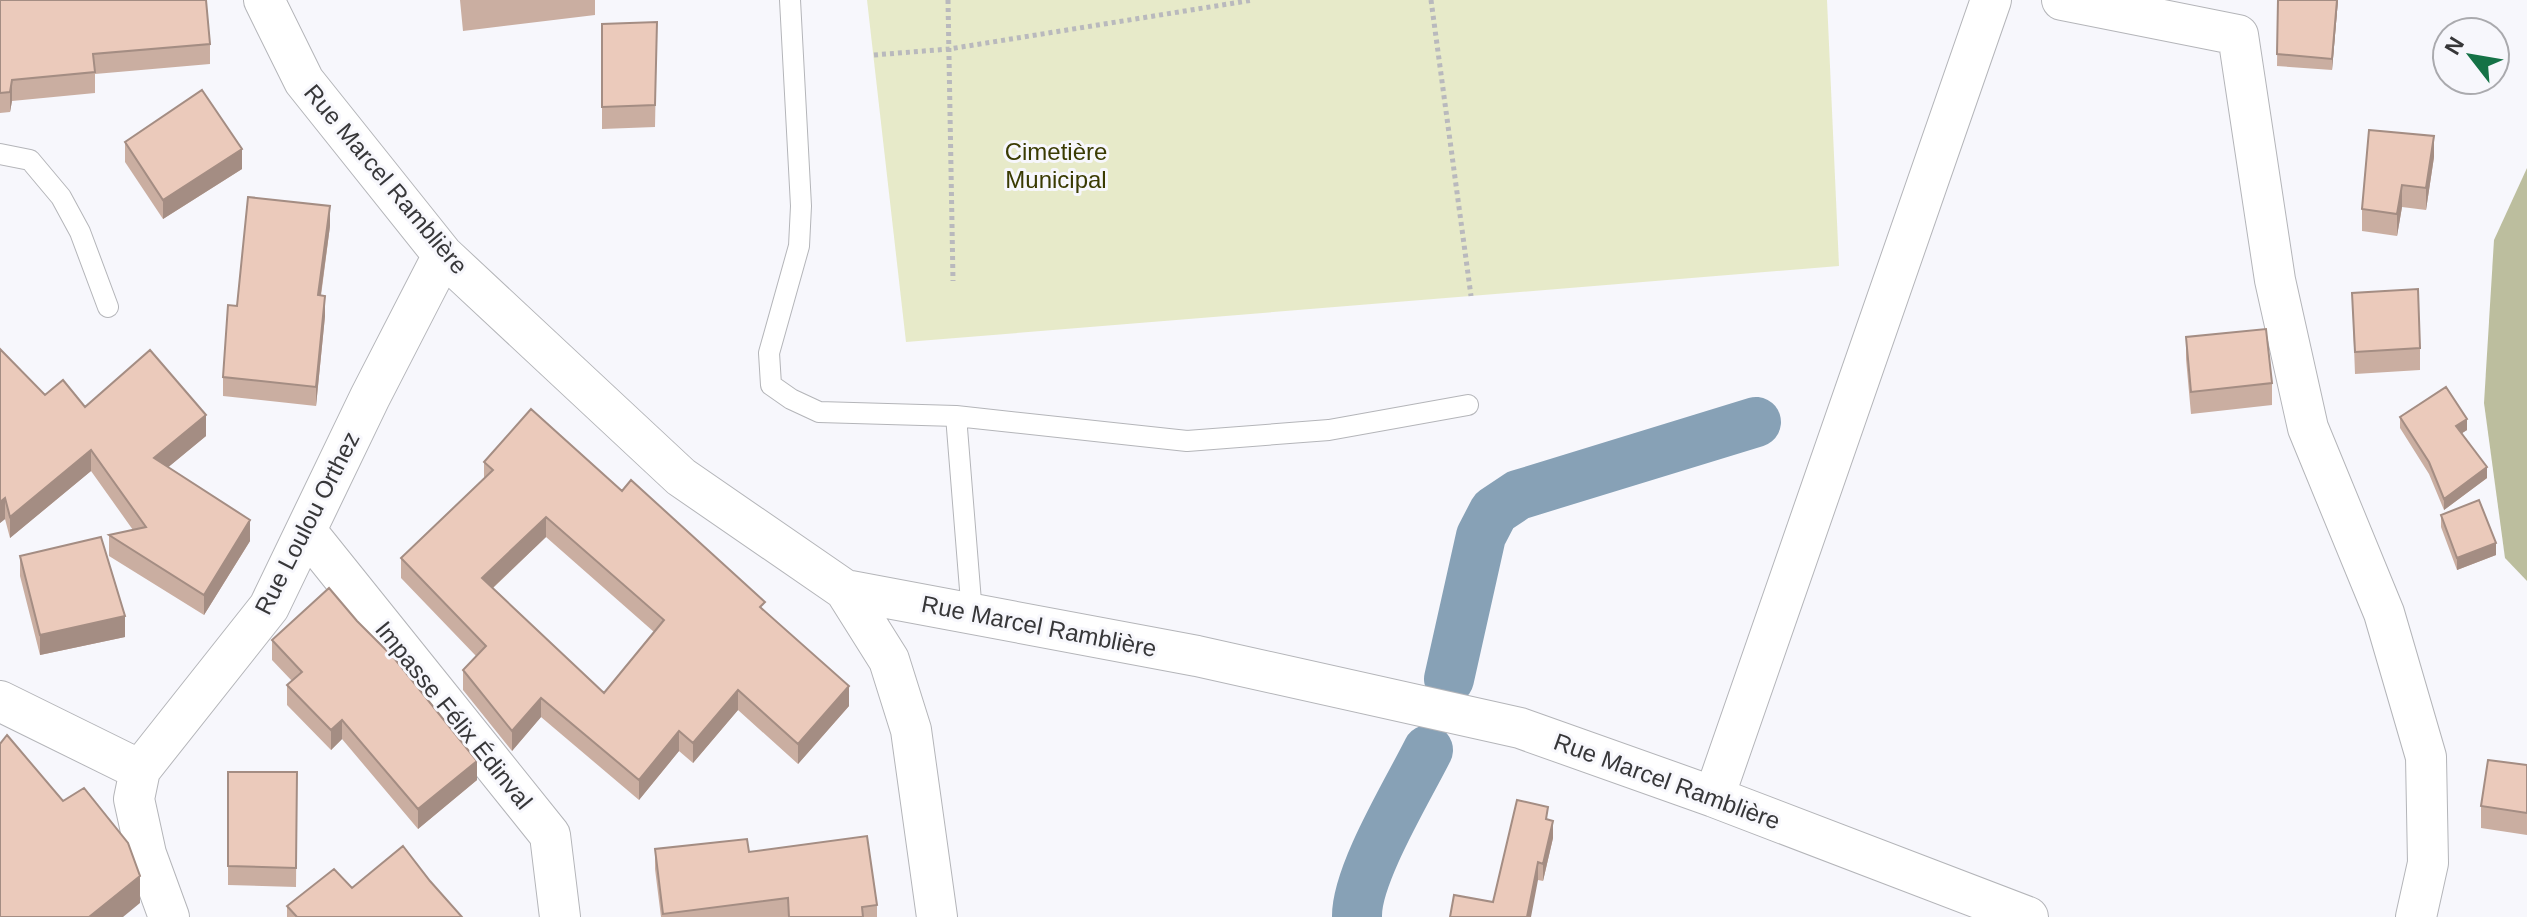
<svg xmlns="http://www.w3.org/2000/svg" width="2527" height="917" font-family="Helvetica,sans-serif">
  <rect width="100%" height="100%" fill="#f7f7fc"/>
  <path fill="#e7eac9" d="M 867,0 L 1827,0 L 1839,266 L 906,342 Z"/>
  <path fill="#bcbe9e" d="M 2527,168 L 2527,581 L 2505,558 L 2484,403 L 2494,240 Z"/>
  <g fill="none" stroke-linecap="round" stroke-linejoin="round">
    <path stroke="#87a1b6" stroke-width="50" d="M 1449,679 L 1481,536 L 1494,511 L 1518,495 L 1756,422
      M 1357,917 C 1356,875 1408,790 1428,750"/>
    <defs>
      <path id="service" d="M 790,0 L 801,206 L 799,246 L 769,353 L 771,385 L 791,399 L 819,412 L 956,416 L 1187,441 L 1329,430 L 1468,405
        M 0,154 L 30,160 L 61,197 L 80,232 L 108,307
        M 956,416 L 972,614"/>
      <path id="minor" d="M 264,0 L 304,81 L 443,255 L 681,477 L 845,590 L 1197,656 L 1520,728 L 1714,797 L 2028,917
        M 2062,0 L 2238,35 L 2275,280 L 2308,428 L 2384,613 L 2426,757 L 2428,863 L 2416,917
        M 306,531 L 550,835 L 560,917
        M 845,590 L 889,660 L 911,730 L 937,917
        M 0,701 L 140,770
        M 1714,797 L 1991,0
        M 169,917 L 146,854 L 134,799 L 140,770 L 269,607 L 370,397 L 443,255"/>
    </defs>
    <use href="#service" stroke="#b4b5b9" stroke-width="22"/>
    <use href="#minor" stroke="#b4b5b9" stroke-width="42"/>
    <path stroke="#b9b9bd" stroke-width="5" stroke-dasharray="4 4" stroke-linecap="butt" d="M 948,0 L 953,281
      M 1431,0 L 1471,296
      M 874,55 L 949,49 L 1253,0"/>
    <use href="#service" stroke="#fff" stroke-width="20"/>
    <use href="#minor" stroke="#fff" stroke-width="40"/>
  </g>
  <path fill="#caaea1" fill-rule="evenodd" d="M 0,0 L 210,44 L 210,64 L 95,74 L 95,93 L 12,101 L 10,112 L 0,113 Z
    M 460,0 L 595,0 L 595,15 L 463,31 Z
    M 2278,0 L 2338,0 L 2332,70 L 2277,66 Z
    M 657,22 L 655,127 L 602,129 L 602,24 Z
    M 125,142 L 242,169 L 163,219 L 125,162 Z
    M 2434,157 L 2426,210 L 2402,207 L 2397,236 L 2362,231 L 2362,209 Z
    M 330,226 L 321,296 L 325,316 L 316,406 L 223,396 L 223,377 L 237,306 Z
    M 2352,293 L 2420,348 L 2420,370 L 2355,374 Z
    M 2186,337 L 2272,383 L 2272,405 L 2191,414 L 2186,359 Z
    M 0,349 L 45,395 L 85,407 L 206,436 L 168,467 L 250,541 L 204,615 L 109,556 L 109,535 L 133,530 L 91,471 L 10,538 L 5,519 L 0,523 Z
    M 2400,417 L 2467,430 L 2462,433 L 2487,478 L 2444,510 L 2429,474 L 2400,428 Z
    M 484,462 L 622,491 L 765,611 L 849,706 L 798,764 L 738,710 L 693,763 L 679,751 L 639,800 L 541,717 L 512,751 L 463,690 L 463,670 L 476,656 L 401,578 L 401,558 L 484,479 ZM 546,537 L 654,632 L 604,693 L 493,588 Z
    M 2441,515 L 2496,555 L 2457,570 L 2441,527 Z
    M 20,556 L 125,637 L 40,655 L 20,576 Z
    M 272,640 L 477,780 L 418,829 L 342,739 L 331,750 L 287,705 L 287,685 L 292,681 L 272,660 Z
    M 2527,765 L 2527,835 L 2481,828 L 2481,806 Z
    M 297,772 L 296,887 L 228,885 L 228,866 Z
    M 1548,819 L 1553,838 L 1543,881 L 1538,880 L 1493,902 Z
    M 655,849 L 749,852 L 877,905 L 877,917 L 661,917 L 655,869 Z
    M 430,881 L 462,917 L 287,917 L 287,906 L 352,888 Z"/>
  <path fill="#a48d83" d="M 2337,0 L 2338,0 L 2332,70 L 2332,59 Z
    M 12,80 L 12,101 L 10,112 L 10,92 Z
    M 2434,136 L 2434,157 L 2426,210 L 2426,188 Z
    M 242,149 L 242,169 L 163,219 L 163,200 Z
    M 2402,185 L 2402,207 L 2397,236 L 2397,214 Z
    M 330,206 L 330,226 L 318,315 L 318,295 Z
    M 325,296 L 325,316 L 316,406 L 316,387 Z
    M 206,415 L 206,436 L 154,479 L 154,458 Z
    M 2467,419 L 2467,430 L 2456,437 L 2456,426 Z
    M 91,450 L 91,471 L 10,538 L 10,517 Z
    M 2487,467 L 2487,478 L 2444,510 L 2444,499 Z
    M 5,498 L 5,519 L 0,523 L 0,502 Z
    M 546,517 L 546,537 L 482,598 L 482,578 Z
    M 250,520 L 250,541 L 204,615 L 204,595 Z
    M 2496,543 L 2496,555 L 2457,570 L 2457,558 Z
    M 125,616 L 125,637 L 40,655 L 40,635 Z
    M 849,686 L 849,706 L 798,764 L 798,744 Z
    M 738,690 L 738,710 L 693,763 L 693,743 Z
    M 541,698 L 541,717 L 512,751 L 512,731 Z
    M 342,720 L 342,739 L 331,750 L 331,730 Z
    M 679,731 L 679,751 L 639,800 L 639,780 Z
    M 477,761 L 477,780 L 418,829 L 418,809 Z
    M 1553,821 L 1553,838 L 1543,881 L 1543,864 Z
    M 1538,862 L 1538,880 L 1531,917 L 1527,917 Z
    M 140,876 L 140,903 L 123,917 L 89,917 Z"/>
  <path fill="#ebcabb" stroke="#a48d83" stroke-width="2" fill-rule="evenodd" d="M 0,0 L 206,0 L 210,44 L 93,54 L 95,72 L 12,80 L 10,92 L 0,93 Z
    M 2278,0 L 2337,0 L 2332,59 L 2277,54 Z
    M 657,22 L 655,105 L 602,107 L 602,24 Z
    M 202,90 L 242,149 L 163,200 L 125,142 Z
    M 2369,130 L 2434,136 L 2426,188 L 2402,185 L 2397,214 L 2362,209 Z
    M 248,197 L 330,206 L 318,295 L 325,296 L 316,387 L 223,377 L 228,305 L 237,306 Z
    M 2418,289 L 2420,348 L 2355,352 L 2352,293 Z
    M 2266,329 L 2272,383 L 2191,392 L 2186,337 Z
    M 0,349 L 45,395 L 63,380 L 85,407 L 150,350 L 206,415 L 154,458 L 250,520 L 204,595 L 109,535 L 146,527 L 91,450 L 10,517 L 5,498 L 0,502 Z
    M 2446,387 L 2467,419 L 2456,426 L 2487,467 L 2444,499 L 2429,462 L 2400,417 Z
    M 531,409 L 622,491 L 631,480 L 765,602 L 760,607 L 849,686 L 798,744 L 738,690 L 693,743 L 679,731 L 639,780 L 541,698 L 512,731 L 463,670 L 486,646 L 401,558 L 493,470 L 484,462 ZM 546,517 L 664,620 L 604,693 L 482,578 Z
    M 2479,500 L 2496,543 L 2457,558 L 2441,515 Z
    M 101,537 L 125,616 L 40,635 L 20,556 Z
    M 329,588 L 357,621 L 394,658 L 477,761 L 418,809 L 342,720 L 331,730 L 287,685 L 302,672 L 272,640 Z
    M 7,735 L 63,801 L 84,788 L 128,843 L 140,876 L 89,917 L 0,917 L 0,744 Z
    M 2488,760 L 2527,765 L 2527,813 L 2481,806 Z
    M 228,772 L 297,772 L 296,868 L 228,866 Z
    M 1517,800 L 1548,807 L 1546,819 L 1553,821 L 1543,864 L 1538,862 L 1527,917 L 1450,917 L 1454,895 L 1493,902 Z
    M 867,836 L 877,905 L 862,907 L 863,917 L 789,917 L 788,898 L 663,914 L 655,849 L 747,839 L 749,852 Z
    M 403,846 L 430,881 L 462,917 L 297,917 L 287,906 L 334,869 L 352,888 Z"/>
  <g text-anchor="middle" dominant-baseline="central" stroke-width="6" stroke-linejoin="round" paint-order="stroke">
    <g font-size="24" fill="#3a3b02" stroke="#f7f7fc">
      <text x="1056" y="151">Cimetière<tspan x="1056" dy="28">Municipal</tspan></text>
    </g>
    <g font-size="24" fill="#373739" stroke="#f7f7fc">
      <text transform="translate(386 179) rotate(50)">Rue Marcel Ramblière</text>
      <text transform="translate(307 523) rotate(-63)">Rue Loulou Orthez</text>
      <text transform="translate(1039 626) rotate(11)">Rue Marcel Ramblière</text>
      <text transform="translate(454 715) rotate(51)">Impasse Félix Édinval</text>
      <text transform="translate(1667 781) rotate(20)">Rue Marcel Ramblière</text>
    </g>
  </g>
  <g transform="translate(2471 56) rotate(301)"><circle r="38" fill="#f7f7fc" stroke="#aaaaae" stroke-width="2"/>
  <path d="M0-6L14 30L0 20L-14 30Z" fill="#157246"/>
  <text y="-12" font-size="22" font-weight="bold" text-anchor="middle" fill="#373739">N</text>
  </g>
</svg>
